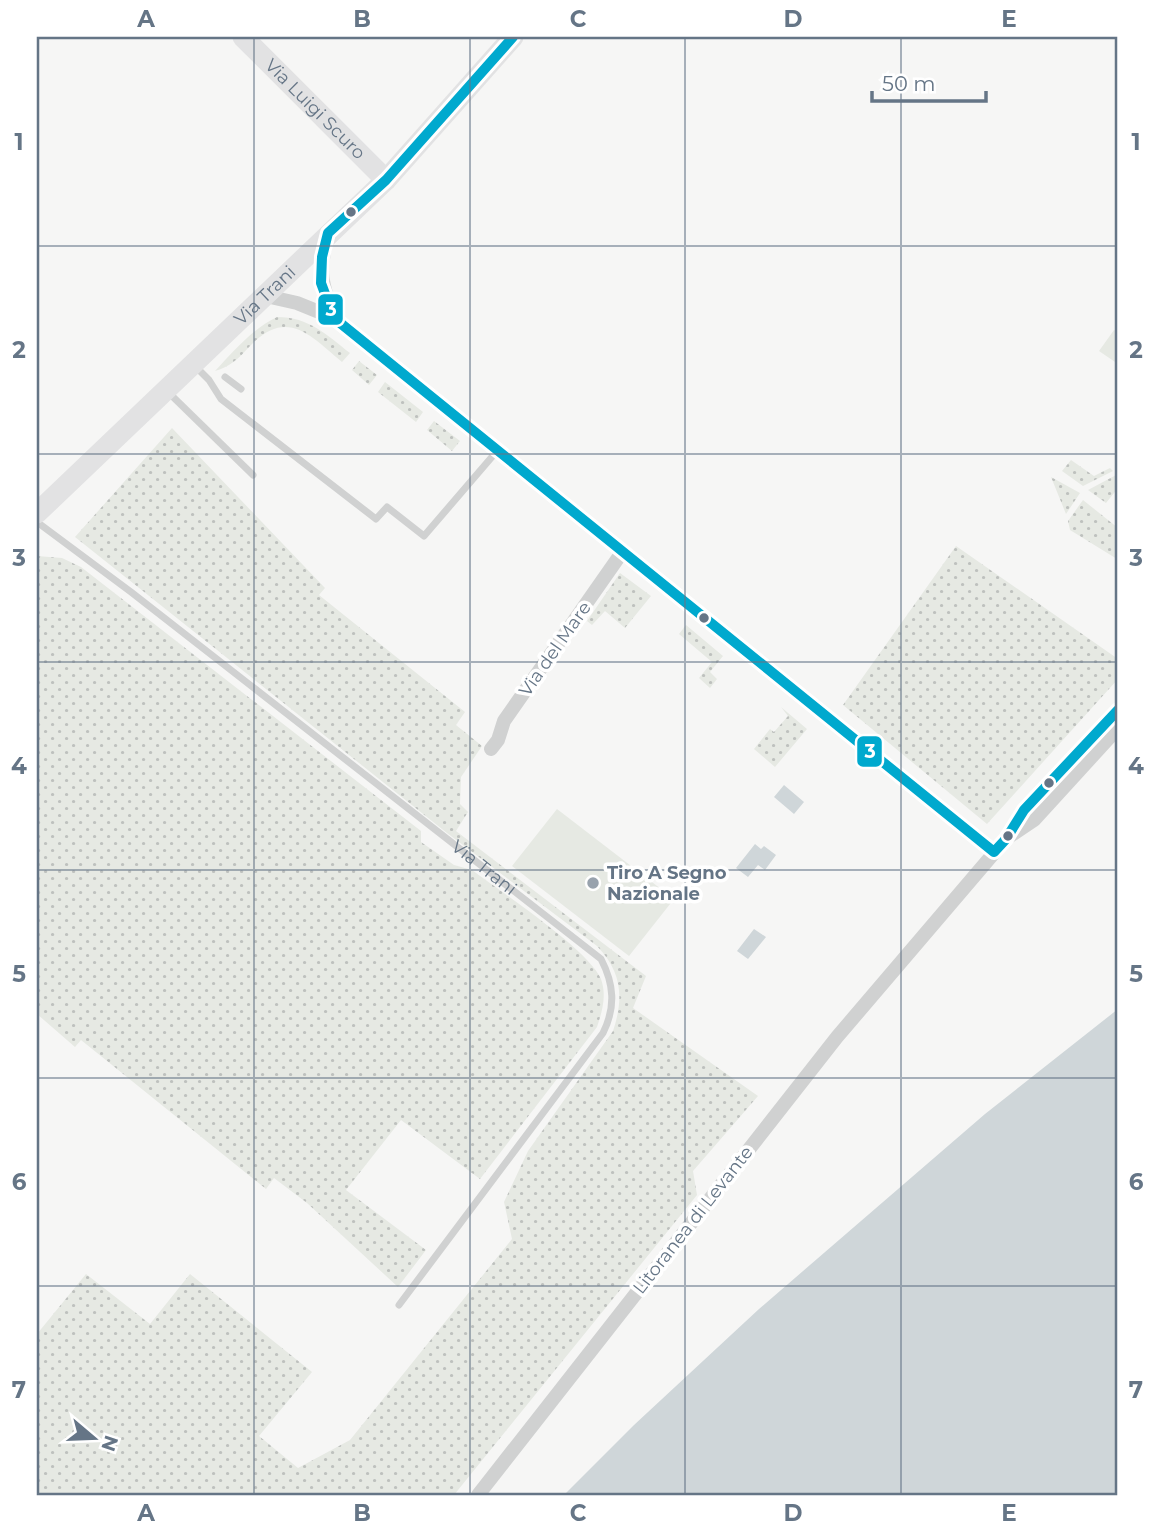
<svg xmlns="http://www.w3.org/2000/svg" width="1155" height="1532" font-family="Montserrat,sans-serif">
  <defs>
    <pattern id="grass-dots" width="8" height="8" patternUnits="userSpaceOnUse" patternTransform="scale(1.75)"><rect width="8" height="8" fill="#e6e9e3"/><path d="M2 2h.1M6 6h.1" fill="none" stroke="#bec1be" stroke-width="1.8" stroke-linecap="round"/></pattern>
  </defs>
  <rect width="100%" height="100%" fill="#f6f6f5"/>
  <path fill="url(#grass-dots)" d="M 277,317 C 309,317 327,335 350,353 L 342,362 C 311,336 287,307 250,346 C 239,358 230,367 215,371 C 234,351 252,329 277,317 Z
    M 359,361 L 377,375 L 369,385 L 352,370 Z
    M 385,382 L 423,412 L 416,422 L 378,392 Z
    M 434,421 L 460,441 L 452,451 L 427,430 Z
    M 172,428 L 325,588 L 319,595 L 465,712 L 456,725 L 482,746 L 461,777 L 460,804 L 468,812 L 456,831 L 646,976 L 633,1008 L 758,1096 L 693,1171 L 697,1195 L 454,1495 L 37,1495 L 37,1334 L 86,1274 L 150,1324 L 190,1274 L 312,1372 L 259,1436 L 298,1468 L 350,1440 L 512,1239 L 504,1202 L 528,1151 L 613,1031 C 624,998 622,972 597,946 L 447,833 L 75,537 Z
    M 1071,460 L 1094,476 L 1110,468 L 1113,471 L 1083,486 L 1062,471 Z
    M 1118,474 L 1118,488 L 1106,503 L 1088,490 Z
    M 1051,477 L 1080,493 L 1066,514 Z
    M 1083,500 L 1118,528 L 1117,559 L 1070,530 L 1068,521 Z
    M 956,546 L 1118,659 L 1118,679 L 987,824 L 843,705 Z
    M 37,556 L 62,558 L 81,567 L 421,831 L 421,842 L 454,865 L 472,870 C 501,892 588,949 601,979 C 607,996 602,1012 597,1027 L 480,1179 L 401,1120 L 346,1190 L 426,1250 L 398,1287 L 307,1203 L 274,1178 L 266,1189 L 81,1040 L 75,1047 L 37,1014 Z
    M 620,573 L 651,596 L 625,628 L 605,611 L 592,625 L 587,621 Z
    M 686,625 L 723,656 L 710,672 L 717,679 L 710,688 L 699,678 L 712,662 L 679,634 Z
    M 781,707 L 807,729 L 775,767 L 754,749 L 770,729 L 774,732 L 788,716 Z"/>
  <path fill="#e6e9e3" d="M 1114,330 L 1118,332 L 1118,364 L 1099,351 Z
    M 557,809 L 674,899 L 629,956 L 512,866 Z"/>
  <path fill="#cfd6d9" d="M 784,785 L 804,802 L 794,814 L 774,797 Z
    M 755,844 L 761,849 L 764,846 L 776,855 L 765,870 L 758,865 L 748,877 L 736,868 Z
    M 754,929 L 766,937 L 748,959 L 737,951 Z
    M 1118,1009 L 1118,1495 L 564,1495 L 634,1425 L 759,1309 L 985,1114 Z"/>
  <g fill="none" stroke-linecap="round" stroke-linejoin="round">
    <g stroke="#d0d1d1" stroke-width="7">
      <path d="M 194,365 L 209,380 L 221,399 L 376,519 L 387,507 L 424,536 L 497,451"/>
      <path d="M 225,377 L 241,389"/>
      <path d="M 169,393 L 253,475"/>
      <path id="s1" d="M 37,522 L 131,592 L 601,959 C 614,984 616,1007 603,1033 L 399,1305"/>
    </g>
    <path stroke="#d0d1d1" stroke-width="14" d="M 327,238 C 318,273 322,284 334,318
      M 266,296 L 297,303 L 334,318 L 994,852
      M 491,749 L 498,740 L 504,721 L 623,551
      M 1010,836 L 1034,820 L 1118,728
      M 478,1495 L 837,1037 L 1006,839 L 1024,810 L 1118,710"/>
    <g stroke="#e2e2e3" stroke-width="21">
      <path id="s2" d="M 243,37 L 386,180"/>
      <path id="s3" d="M 37,513 L 386,180 L 513,37"/>
    </g>
    <defs>
      <path id="bus-1" d="M 513,37 L 386,180 L 328,233 L 322,257 L 321,283 L 334,318 L 994,852 L 1006,839 L 1024,810 L 1118,710"/>
    </defs>
    <use href="#bus-1" stroke="#fff" stroke-width="16"/>
    <use href="#bus-1" stroke="#00a9ce" stroke-width="10"/>
  </g>
  <path fill="none" stroke="#657586" stroke-width="2" stroke-opacity="0.55" d="M 254,37 L 254,1495M 470,37 L 470,1495M 685,37 L 685,1495M 901,37 L 901,1495M 37,246 L 1118,246M 37,454 L 1118,454M 37,662 L 1118,662M 37,870 L 1118,870M 37,1078 L 1118,1078M 37,1286 L 1118,1286"/>
  <g fill="#657586" stroke="#fff" stroke-width="2.5">
    <circle cx="351" cy="212" r="6"/>
    <circle cx="704" cy="618" r="6"/>
    <circle cx="1049" cy="783" r="6"/>
    <circle cx="1008" cy="836" r="6"/>
  </g>
  <circle fill="#98a2ad" stroke="#fff" stroke-width="2.5" cx="593" cy="883" r="7"/>
  <g text-anchor="middle" dominant-baseline="central" stroke-width="7" stroke-linejoin="round" paint-order="stroke">
    <g font-size="18" fill="#657586" stroke="#fff">
      <text stroke="none"><textPath href="#s2" startOffset="102">Via Luigi Scuro</textPath></text>
      <text stroke="none"><textPath href="#s3" startOffset="315">Via Trani</textPath></text>
      <text transform="translate(555 649) rotate(-55)">Via del Mare</text>
      <text stroke="none"><textPath href="#s1" startOffset="565">Via Trani</textPath></text>
      <text transform="translate(693 1220) rotate(-52)">Litoranea di Levante</text>
    </g>
    <g font-size="18" font-weight="bold" fill="#657586" stroke="#fff" text-anchor="start">
      <text x="607" y="873">Tiro A Segno<tspan x="607" dy="21">Nazionale</tspan></text>
    </g>
  </g>
  <g stroke="#fff" stroke-width="2.5">
    <rect x="317" y="293" width="27" height="33" rx="7" fill="#00a9ce"/>
    <rect x="856" y="735" width="27" height="33" rx="7" fill="#00a9ce"/>
  </g>
  <g font-size="19" text-anchor="middle" font-weight="bold" fill="#fff">
    <text x="331" y="316">3</text>
    <text x="870" y="758">3</text>
  </g>
  <rect width="1155" height="1532" fill="none" stroke="#ffffff" stroke-width="77"/>
  <g transform="translate(94 1438) rotate(109)" stroke="#ffffff" stroke-width="5" paint-order="stroke">
  <path d="M0-5L12 26L0 18L-12 26Z" fill="#657586"/>
  <text y="-10" font-size="19" font-weight="bold" text-anchor="middle" fill="#657586">N</text>
  </g>
  <path d="M872 91v10h114v-10" fill="none" stroke="#657586" stroke-width="3.5"/>
  <text x="882" y="91" font-size="21" fill="#657586" stroke="#ffffff" stroke-width="5" paint-order="stroke">50 m</text>
  <rect x="38" y="38" width="1078" height="1456" fill="none" stroke="#657586" stroke-width="2.5"/>
  <g font-size="23" text-anchor="middle" font-weight="bold" fill="#657586">
    <text x="146" y="27">A</text>
    <text x="362" y="27">B</text>
    <text x="578" y="27">C</text>
    <text x="793" y="27">D</text>
    <text x="1009" y="27">E</text>
    <text x="19" y="150">1</text>
    <text x="1136" y="150">1</text>
    <text x="19" y="358">2</text>
    <text x="1136" y="358">2</text>
    <text x="19" y="566">3</text>
    <text x="1136" y="566">3</text>
    <text x="19" y="774">4</text>
    <text x="1136" y="774">4</text>
    <text x="19" y="982">5</text>
    <text x="1136" y="982">5</text>
    <text x="19" y="1190">6</text>
    <text x="1136" y="1190">6</text>
    <text x="19" y="1398">7</text>
    <text x="1136" y="1398">7</text>
    <text x="146" y="1521">A</text>
    <text x="362" y="1521">B</text>
    <text x="578" y="1521">C</text>
    <text x="793" y="1521">D</text>
    <text x="1009" y="1521">E</text>
  </g>
</svg>
